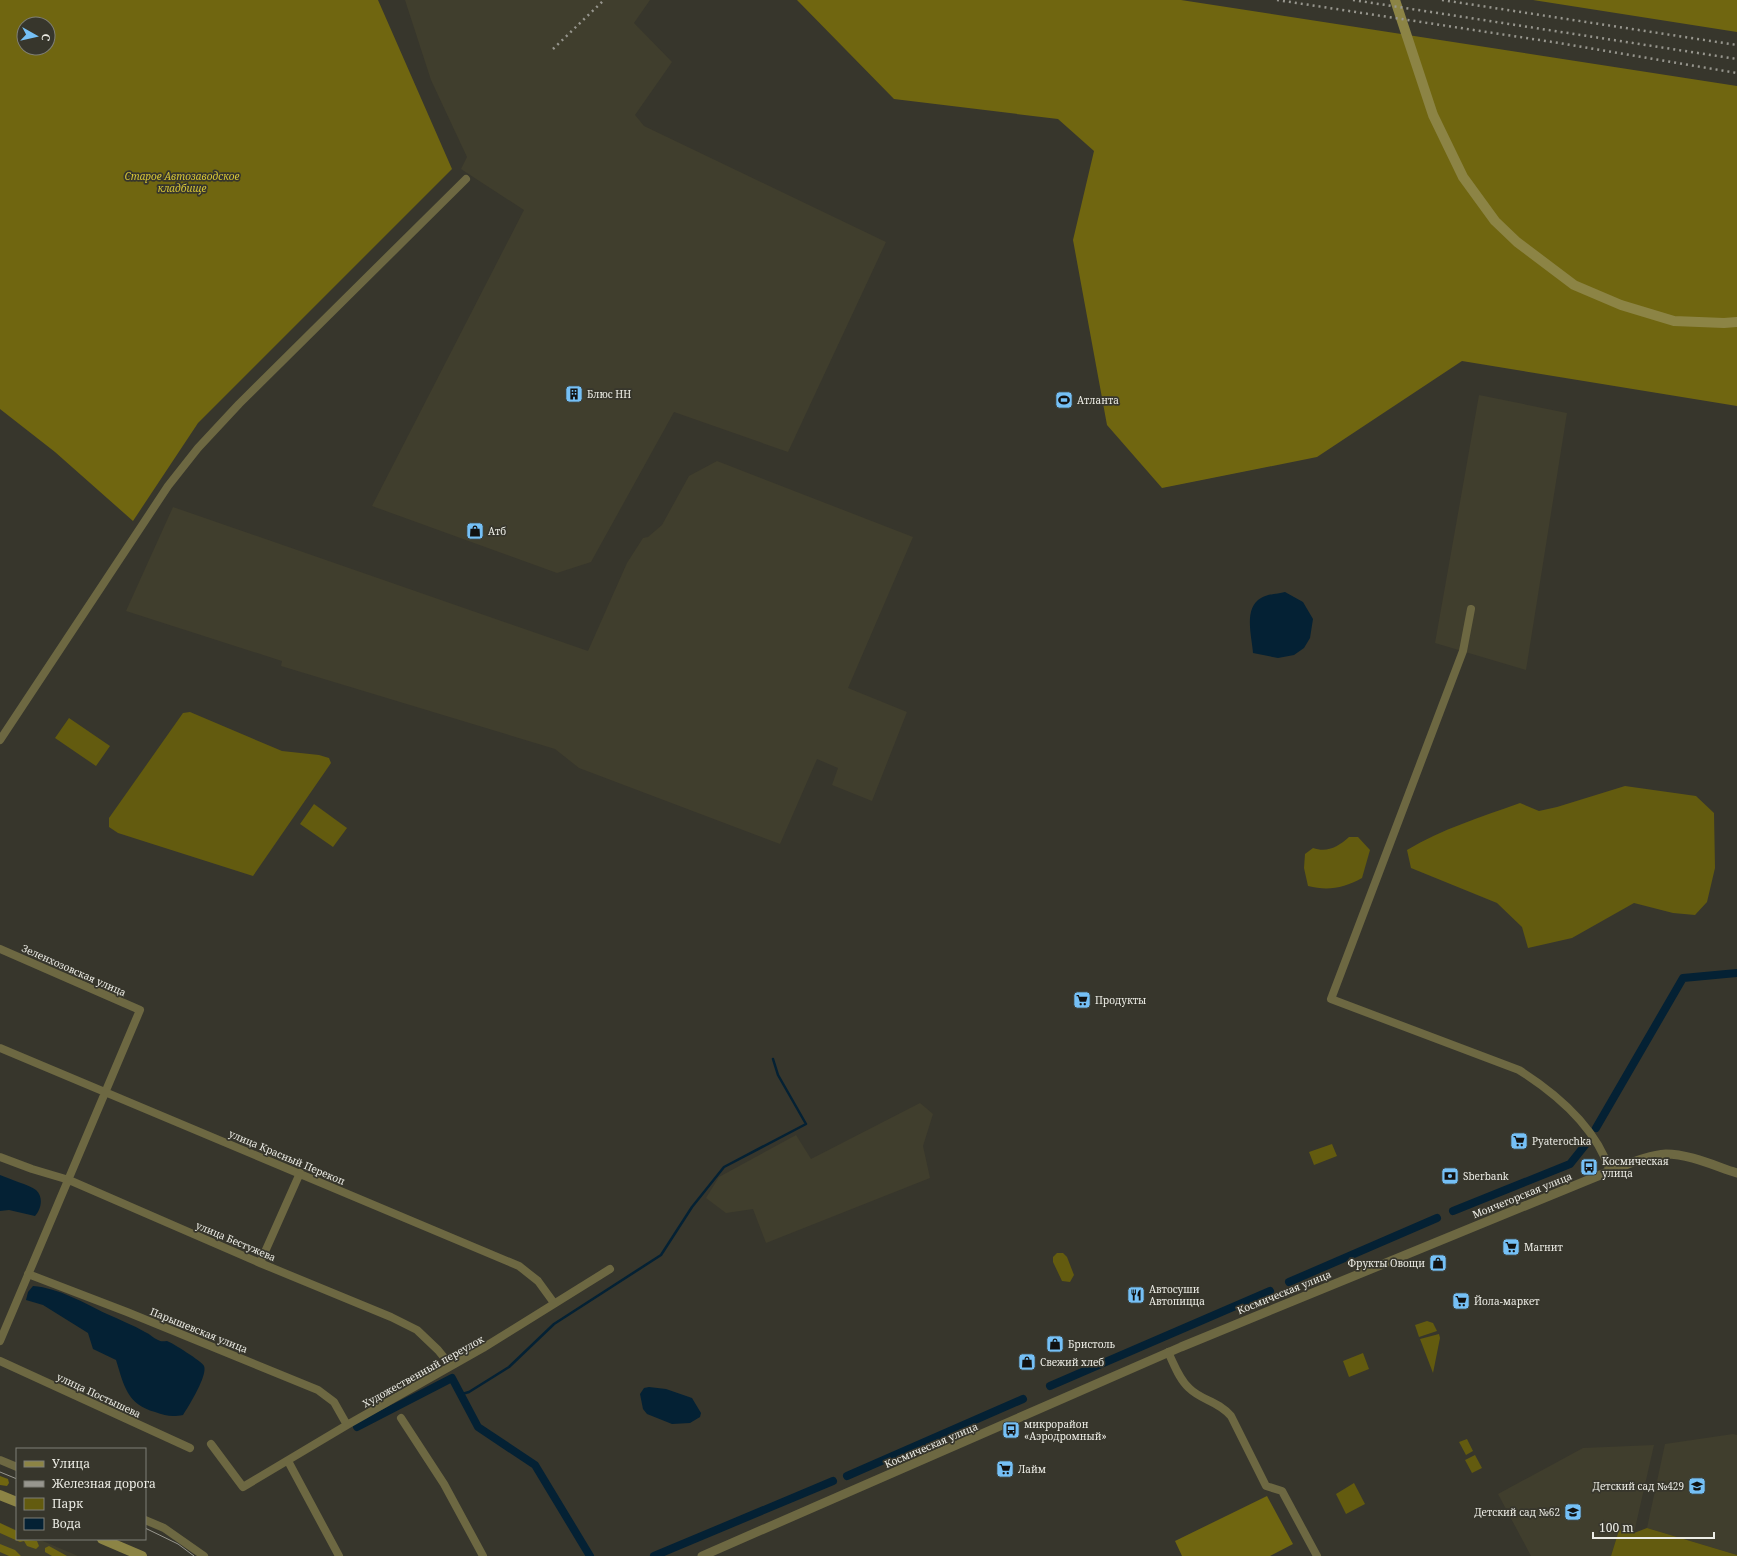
<svg xmlns="http://www.w3.org/2000/svg" width="1737" height="1556" font-family="'Noto Serif',serif">
  <rect width="100%" height="100%" fill="#37362c"/>
  <path fill="#403e2d" d="M 405,0 L 650,0 L 634,23 L 672,62 L 635,115 L 644,126 L 886,242 L 788,452 L 674,412 L 591,562 L 557,573 L 372,506 L 524,210 L 461,169 L 467,157 L 431,80 Z
    M 1479,395 L 1567,413 L 1526,670 L 1435,643 Z
    M 717,461 L 913,537 L 848,688 L 907,712 L 872,801 L 832,785 L 838,768 L 817,759 L 780,844 L 579,768 L 555,749 L 281,666 L 282,661 L 126,611 L 173,507 L 588,651 L 627,563 L 643,538 L 648,537 L 662,525 L 689,476 Z
    M 920,1103 L 933,1114 L 923,1146 L 930,1178 L 766,1243 L 753,1209 L 726,1213 L 706,1198 L 719,1177 L 796,1135 L 811,1159 Z
    M 1733,1434 L 1737,1435 L 1737,1555 L 1647,1528 L 1665,1444 Z
    M 1654,1445 L 1634,1533 L 1619,1530 L 1611,1556 L 1531,1556 L 1498,1494 L 1583,1448 Z
    M 0,1523 L 17,1530 L 17,1539 L 38,1539 L 78,1556 L 0,1556 Z"/>
  <path fill="#635b0f" d="M 190,712 L 282,751 L 319,755 L 329,758 L 331,763 L 253,876 L 118,833 L 109,827 L 109,818 L 183,713 Z
    M 69,718 L 110,746 L 96,766 L 55,738 Z
    M 1625,786 L 1696,796 L 1714,813 L 1715,868 L 1707,902 L 1695,915 L 1673,913 L 1634,903 L 1572,938 L 1528,948 L 1522,927 L 1497,903 L 1411,868 L 1407,850 C 1442,829 1481,817 1520,803 L 1539,811 L 1557,807 Z
    M 314,804 L 347,828 L 333,847 L 300,824 Z
    M 1349,837 L 1358,837 L 1370,850 L 1362,878 C 1344,888 1328,891 1308,886 L 1304,868 L 1305,854 L 1313,848 C 1327,853 1338,847 1349,837 Z
    M 1332,1144 L 1337,1156 L 1314,1165 L 1309,1152 Z
    M 1057,1253 L 1063,1253 L 1067,1257 L 1074,1275 L 1070,1282 L 1062,1281 L 1053,1262 L 1053,1257 Z
    M 1427,1321 L 1433,1323 L 1437,1331 L 1419,1337 L 1415,1325 Z
    M 1439,1334 L 1440,1338 L 1433,1373 L 1420,1339 Z
    M 1363,1353 L 1369,1369 L 1349,1377 L 1343,1361 Z
    M 1467,1439 L 1473,1451 L 1466,1455 L 1459,1442 Z
    M 1475,1455 L 1482,1468 L 1472,1473 L 1465,1460 Z
    M 1354,1483 L 1365,1504 L 1346,1514 L 1336,1494 Z
    M 1647,1528 L 1737,1555 L 1737,1556 L 1611,1556 L 1619,1530 L 1634,1533 Z"/>
  <path fill="#706610" fill-rule="evenodd" d="M 0,0 L 378,0 L 452,169 L 198,423 L 133,521 L 55,452 L 0,409 ZM 24,24 L 48,24 L 48,48 L 24,48 Z
    M 797,0 L 1181,0 L 1737,86 L 1737,406 L 1462,361 L 1317,457 L 1162,488 L 1107,425 L 1073,240 L 1094,151 L 1058,119 L 894,99 Z
    M 1533,0 L 1737,0 L 1737,32 Z
    M 0,1476 L 8,1479 L 9,1483 L 7,1486 L 0,1485 Z
    M 1267,1496 L 1293,1544 L 1270,1556 L 1182,1556 L 1175,1541 Z
    M 0,1523 L 17,1531 L 17,1539 L 37,1541 L 39,1546 L 36,1549 L 27,1546 L 24,1541 L 20,1542 L 0,1533 Z
    M 0,1544 L 15,1550 L 21,1556 L 9,1556 L 0,1552 Z
    M 49,1546 L 67,1556 L 52,1556 L 45,1552 L 45,1548 Z"/>
  <path fill="#042134" d="M 1285,592 L 1303,602 L 1313,619 L 1310,638 L 1304,648 L 1294,655 L 1278,658 L 1253,653 C 1252,637 1243,608 1261,598 C 1267,594 1278,594 1285,592 Z
    M 0,1175 C 9,1179 29,1185 36,1190 C 44,1197 41,1210 35,1216 L 9,1210 L 0,1211 Z
    M 33,1286 C 59,1288 84,1303 107,1314 C 120,1320 133,1325 145,1332 C 150,1334 153,1338 158,1340 C 161,1342 164,1341 167,1341 C 171,1342 203,1362 204,1366 C 208,1375 189,1406 183,1415 C 172,1417 166,1416 155,1412 C 127,1404 124,1386 116,1360 L 93,1349 L 88,1333 L 43,1305 L 26,1300 L 28,1292 Z
    M 649,1387 L 666,1389 L 692,1398 L 701,1413 L 700,1417 L 690,1423 L 672,1424 L 647,1414 L 643,1409 L 640,1394 L 644,1388 Z"/>
  <g fill="none" stroke-linecap="round" stroke-linejoin="round">
    <path stroke="#042134" stroke-width="2.5" d="M 462,1394 L 469,1392 L 509,1367 L 554,1324 L 661,1255 L 692,1207 L 724,1167 L 806,1124 L 778,1075 L 773,1059"/>
    <path stroke="#042134" stroke-width="8" d="M 1596,1128 L 1683,978 L 1737,973
      M 1453,1211 L 1570,1164 L 1586,1144
      M 1289,1282 L 1437,1218
      M 1050,1386 L 1270,1291
      M 357,1427 L 452,1378 L 478,1427 L 535,1465 L 590,1556
      M 847,1476 L 1023,1399
      M 654,1556 L 833,1481"/>
    <path stroke="#6d6842" stroke-width="8" d="M 1471,609 L 1463,651 L 1331,999 L 1519,1070 C 1557,1094 1596,1128 1610,1171
      M 0,740 L 168,486 L 198,448 L 239,404 L 466,179
      M 0,949 L 140,1010 L 0,1341
      M 0,1048 L 519,1266 L 538,1281 L 554,1303
      M 0,1157 L 32,1169 L 69,1180 L 260,1263 L 391,1317 L 417,1330 L 438,1350 L 451,1366
      M 260,1263 L 300,1173
      M 28,1274 L 127,1312 L 318,1390 L 334,1402 L 347,1425
      M 1168,1352 C 1174,1364 1179,1379 1189,1388 C 1202,1401 1217,1400 1231,1416 L 1266,1486 L 1282,1491 L 1317,1556
      M 0,1361 L 190,1448
      M 401,1418 L 444,1484 L 483,1556
      M 211,1444 L 243,1487 L 347,1425 L 483,1348 L 610,1269
      M 0,1460 L 17,1467
      M 288,1461 L 339,1556
      M 145,1520 L 164,1528 L 204,1556"/>
    <path stroke="#6d6842" stroke-width="9" d="M 702,1556 L 1181,1347 L 1610,1171 C 1627,1165 1647,1155 1666,1154 C 1689,1154 1715,1166 1737,1173"/>
    <path stroke="#8c8445" stroke-width="10" d="M 1395,0 L 1433,115 L 1463,177 L 1495,221 L 1517,242 L 1574,285 L 1621,305 L 1674,321 L 1724,323 L 1737,322
      M 0,1495 L 17,1502
      M 102,1539 L 142,1556"/>
    <path stroke="#97968e" stroke-width="1" d="M 0,1472 L 17,1479
      M 145,1528 L 178,1544 L 194,1556"/>
    <path stroke="#97968e" stroke-width="2.5" stroke-dasharray="2 4" stroke-linecap="butt" d="M 1277,0 L 1559,43 L 1737,73
      M 1353,0 L 1737,59
      M 1442,0 L 1737,45
      M 553,49 L 604,0"/>
  </g>
  <defs>
    <symbol id="building-square" viewBox="-11 -11 22 22"><rect x="-9" y="-9" width="18" height="18" rx="4" fill="#75c0f6" stroke="#37362c"/><path d="M-4-6H4V6H1V3H-1V6H-4ZM-2.5-4.3h1.7v1.8h-1.7ZM.8-4.3h1.7v1.8H.8ZM-2.5-1h1.7V.8h-1.7ZM.8-1h1.7V.8H.8Z" fill="#111"/></symbol>
    <symbol id="stadium-square" viewBox="-11 -11 22 22"><rect x="-9" y="-9" width="18" height="18" rx="4" fill="#75c0f6" stroke="#37362c"/><path d="M0-5a6.5 5 0 1 0 0 10a6.5 5 0 1 0 0-10ZM-3.5-1.8h7v3.6h-7Z" fill="#111"/></symbol>
    <symbol id="shop-square" viewBox="-11 -11 22 22"><rect x="-9" y="-9" width="18" height="18" rx="4" fill="#75c0f6" stroke="#37362c"/><path d="M-5-2.5h2.3a2.7 3.5 0 0 1 5.4 0H5L5.5 6h-11ZM-1.5-2.5h3a1.5 2.3 0 0 0-3 0Z" fill="#111"/></symbol>
    <symbol id="supermarket-square" viewBox="-11 -11 22 22"><rect x="-9" y="-9" width="18" height="18" rx="4" fill="#75c0f6" stroke="#37362c"/><path d="M-6-5.5h2.5l.6 2H6L4.5 2H-2.5L-4.4-4H-6ZM-1.5 3.2a1.3 1.3 0 1 0 .1 0ZM3 3.2a1.3 1.3 0 1 0 .1 0Z" fill="#111"/></symbol>
    <symbol id="bus-square" viewBox="-11 -11 22 22"><rect x="-9" y="-9" width="18" height="18" rx="4" fill="#75c0f6" stroke="#37362c"/><path d="M-5-6H5V4H4V6H2V4H-2V6H-4V4H-5ZM-3.5-4V0h7V-4ZM-3.5 1.2v1.5H-2V1.2ZM2 1.2v1.5H3.5V1.2Z" fill="#111"/></symbol>
    <symbol id="bank-square" viewBox="-11 -11 22 22"><rect x="-9" y="-9" width="18" height="18" rx="4" fill="#75c0f6" stroke="#37362c"/><path d="M-6-4H6V4H-6ZM0-2.3a2.3 2.3 0 1 0 0 4.6a2.3 2.3 0 1 0 0-4.6Z" fill="#111"/></symbol>
    <symbol id="restaurant-square" viewBox="-11 -11 22 22"><rect x="-9" y="-9" width="18" height="18" rx="4" fill="#75c0f6" stroke="#37362c"/><path d="M-5-6h1v4h1v-4h1v4h1v-4h1v5L-1.5 .5V6h-2V.5L-5-1ZM5-6V6H3V1.5H1.5Q1.5-4 5-6Z" fill="#111"/></symbol>
    <symbol id="school-square" viewBox="-11 -11 22 22"><rect x="-9" y="-9" width="18" height="18" rx="4" fill="#75c0f6" stroke="#37362c"/><path d="M0-5L7-2L0 1L-7-2ZM-4 1L0 2.5L4 1V4Q0 6-4 4Z" fill="#111"/></symbol>
  </defs>
  <g fill-rule="evenodd">
    <use href="#building-square" x="564" y="384" width="20" height="20"/>
    <use href="#stadium-square" x="1054" y="390" width="20" height="20"/>
    <use href="#shop-square" x="465" y="521" width="20" height="20"/>
    <use href="#supermarket-square" x="1072" y="990" width="20" height="20"/>
    <use href="#supermarket-square" x="1509" y="1131" width="20" height="20"/>
    <use href="#bus-square" x="1579" y="1157" width="20" height="20"/>
    <use href="#bank-square" x="1440" y="1166" width="20" height="20"/>
    <use href="#supermarket-square" x="1501" y="1237" width="20" height="20"/>
    <use href="#shop-square" x="1428" y="1253" width="20" height="20"/>
    <use href="#restaurant-square" x="1126" y="1285" width="20" height="20"/>
    <use href="#supermarket-square" x="1451" y="1291" width="20" height="20"/>
    <use href="#shop-square" x="1045" y="1334" width="20" height="20"/>
    <use href="#shop-square" x="1017" y="1352" width="20" height="20"/>
    <use href="#bus-square" x="1001" y="1420" width="20" height="20"/>
    <use href="#supermarket-square" x="995" y="1459" width="20" height="20"/>
    <use href="#school-square" x="1687" y="1476" width="20" height="20"/>
    <use href="#school-square" x="1563" y="1502" width="20" height="20"/>
  </g>
  <g text-anchor="middle" dominant-baseline="central" stroke-width="3.5" stroke-linejoin="round" paint-order="stroke">
    <g font-size="10" font-style="italic" fill="#d6c536" stroke="#37362c">
      <text x="182" y="176">Старое Автозаводское<tspan x="182" dy="12">кладбище</tspan></text>
    </g>
    <g font-size="10" fill="#ecece5" stroke="#37362c" text-anchor="start">
      <text x="587" y="394">Блюс НН</text>
      <text x="1077" y="400">Атланта</text>
      <text x="488" y="531">Атб</text>
      <text x="1095" y="1000">Продукты</text>
      <text x="1532" y="1141">Pyaterochka</text>
      <text x="1602" y="1161">Космическая<tspan x="1602" dy="12">улица</tspan></text>
      <text x="1463" y="1176">Sberbank</text>
      <text x="1524" y="1247">Магнит</text>
      <text x="1425" y="1263" text-anchor="end">Фрукты Овощи</text>
      <text x="1149" y="1289">Автосуши<tspan x="1149" dy="12">Автопицца</tspan></text>
      <text x="1474" y="1301">Йола-маркет</text>
      <text x="1068" y="1344">Бристоль</text>
      <text x="1040" y="1362">Свежий хлеб</text>
      <text x="1024" y="1424">микрорайон<tspan x="1024" dy="12">«Аэродромный»</tspan></text>
      <text x="1018" y="1469">Лайм</text>
      <text x="1684" y="1486" text-anchor="end">Детский сад №429</text>
      <text x="1560" y="1512" text-anchor="end">Детский сад №62</text>
    </g>
    <g font-size="10" fill="#ecece5" stroke="#37362c">
      <text transform="translate(74 970) rotate(24)">Зеленхозовская улица</text>
      <text transform="translate(287 1157) rotate(23)">улица Красный Перекоп</text>
      <text transform="translate(1522 1195) rotate(-22)">Мончегорская улица</text>
      <text transform="translate(236 1241) rotate(23)">улица Бестужева</text>
      <text transform="translate(1284 1292) rotate(-22)">Космическая улица</text>
      <text transform="translate(199 1330) rotate(22)">Парышевская улица</text>
      <text transform="translate(423 1371) rotate(-29)">Художественный переулок</text>
      <text transform="translate(99 1395) rotate(25)">улица Постышева</text>
      <text transform="translate(931 1445) rotate(-23)">Космическая улица</text>
    </g>
  </g>
  <rect x="16" y="1448" width="130" height="92" fill="#37362c" stroke="#7f7f76"/>
  <rect x="24" y="1461" width="20" height="6" fill="#8c8445" stroke="#7f7f76"/>
  <text x="52" y="1468" font-size="12" fill="#ecece5">Улица</text>
  <rect x="24" y="1481" width="20" height="6" fill="#97968e" stroke="#7f7f76"/>
  <text x="52" y="1488" font-size="12" fill="#ecece5">Железная дорога</text>
  <rect x="24" y="1498" width="20" height="12" fill="#635b0f" stroke="#7f7f76"/>
  <text x="52" y="1508" font-size="12" fill="#ecece5">Парк</text>
  <rect x="24" y="1518" width="20" height="12" fill="#042134" stroke="#7f7f76"/>
  <text x="52" y="1528" font-size="12" fill="#ecece5">Вода</text>
  <g transform="translate(36 36) rotate(98)"><circle r="19" fill="#37362c" stroke="#7f7f76"/>
  <path d="M0-3L7 15L0 10L-7 15Z" fill="#75c0f6"/>
  <text y="-6" font-size="11" font-weight="bold" text-anchor="middle" fill="#ecece5">С</text>
  </g>
  <path d="M1593 1532v6h121v-6" fill="none" stroke="#ecece5" stroke-width="2"/>
  <text x="1599" y="1532" font-size="12" fill="#ecece5" stroke="#37362c" stroke-width="3" paint-order="stroke">100 m</text>
</svg>
